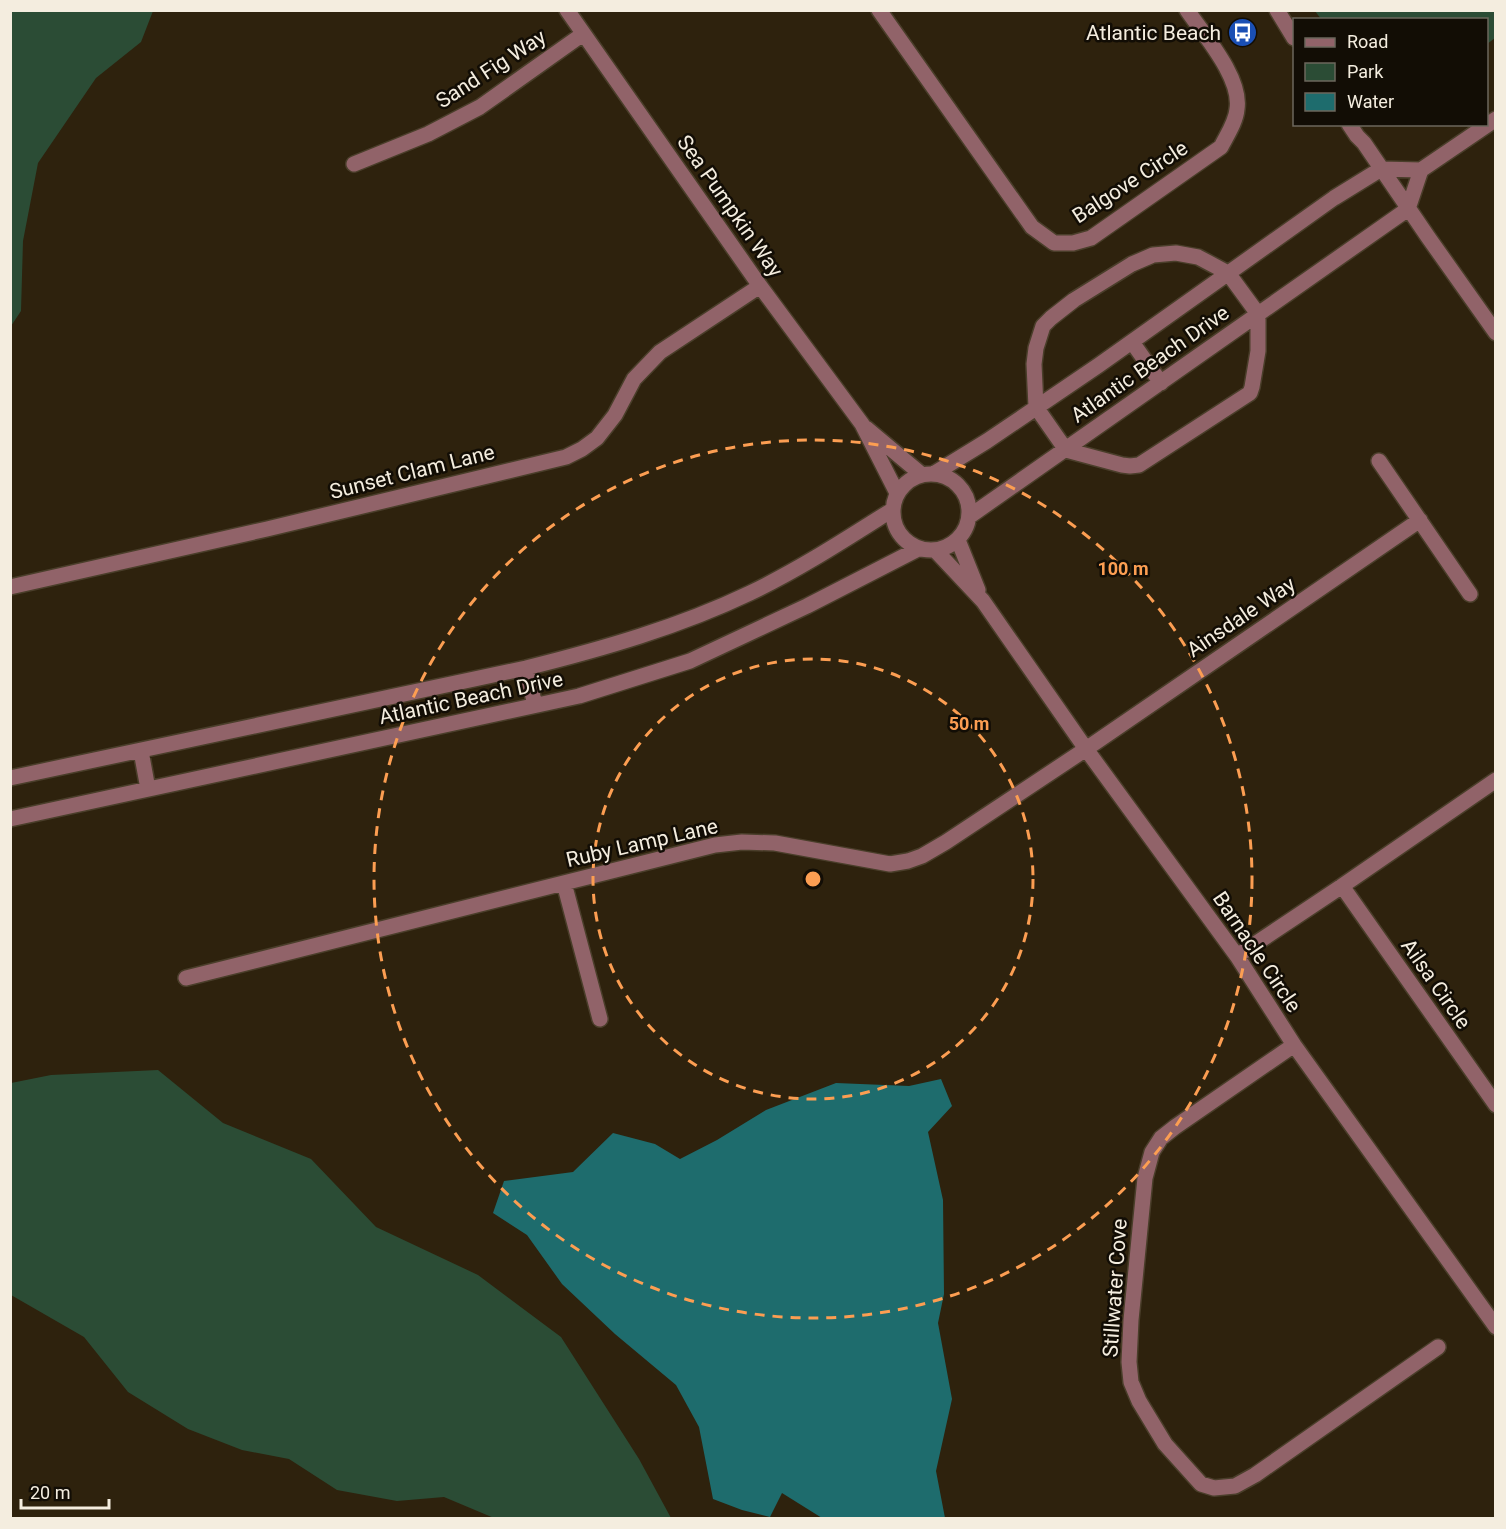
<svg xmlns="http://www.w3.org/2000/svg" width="1506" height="1529" font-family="Roboto,sans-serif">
  <rect width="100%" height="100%" fill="#2e220d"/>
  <path fill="#2b4c35" d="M 11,10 L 153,11 L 141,42 L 96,78 L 38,163 L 23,241 L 21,311 L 11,326 Z
    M 1315,11 L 1495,11 L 1495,38 L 1487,44 L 1486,20 L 1321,19 Z
    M 158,1070 L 223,1123 L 311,1159 L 376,1227 L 478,1275 L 561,1337 L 639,1459 L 671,1518 L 494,1518 L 444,1497 L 397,1501 L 337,1490 L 289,1459 L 242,1450 L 188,1429 L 128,1392 L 84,1337 L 11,1295 L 11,1083 L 51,1075 Z"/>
  <path fill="#1e6c6d" d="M 941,1079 L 952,1106 L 928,1132 L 943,1200 L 944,1294 L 938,1323 L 952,1399 L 936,1471 L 945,1518 L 822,1518 L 782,1493 L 770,1517 L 742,1510 L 713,1499 L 699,1427 L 676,1385 L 615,1334 L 562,1284 L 527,1235 L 493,1213 L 504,1181 L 573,1172 L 613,1133 L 655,1144 L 680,1159 L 717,1140 L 766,1110 L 836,1083 L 909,1086 Z"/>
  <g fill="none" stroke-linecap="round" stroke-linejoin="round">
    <defs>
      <path id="minor" d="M 567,10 L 760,286 L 862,424 L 897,493
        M 879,10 L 1032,227 L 1054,243 L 1073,243 L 1091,238 L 1221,147 C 1227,135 1236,122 1237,109 C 1242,78 1204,35 1187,10
        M 1277,10 L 1294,38
        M 1349,124 L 1357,136 L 1364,143 L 1428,237 L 1496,333
        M 354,164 L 428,134 L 480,107 L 583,34
        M 1381,169 L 1421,170 L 1496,119
        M 1408,209 L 1421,170
        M 1176,253 L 1198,257 L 1228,273 L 1258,314 L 1258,351 L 1252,387 L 1250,393 L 1139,465 L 1130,466 L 1122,465 L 1066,450 L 1036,407 L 1034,364 L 1036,348 L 1043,326 L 1051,318 L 1074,300 L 1132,264 L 1153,255 Z
        M 1132,342 L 1161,383
        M 866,428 L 921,474
        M 1379,461 L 1470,594
        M 935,473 L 987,441 L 1099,365 L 1334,198 L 1381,169
        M893 512a38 38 0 1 1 76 0a38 38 0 1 1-76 0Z
        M 970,516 L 1408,209
        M 958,540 L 978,590
        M 936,551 L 983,601 L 1086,749 L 1237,956 L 1294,1045 L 1496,1327
        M 10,587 L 267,529 L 566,457 L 582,449 L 597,438 L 615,415 L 634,379 L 660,352 L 760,286
        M 526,668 L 535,705
        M 141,751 L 148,789
        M 10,778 L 526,668 C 602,649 679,627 750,593 C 800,569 846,539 892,510
        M 10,819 L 579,696 L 690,661 L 807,606 L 918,549
        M 564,883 L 600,1019
        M 1342,886 L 1496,1105
        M 1237,956 L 1342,886 L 1496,780
        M 186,978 L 715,845 L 742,842 L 775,843 L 890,864 L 908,861 L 922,856 L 946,842 L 1086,749 L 1420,520
        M 1294,1045 L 1175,1127 L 1161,1138 L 1152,1152 L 1145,1178 L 1131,1320 L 1129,1362 L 1131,1382 L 1139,1401 L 1165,1444 L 1201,1484 L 1214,1488 L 1235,1486 L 1255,1475 L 1438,1347"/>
    </defs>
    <use href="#minor" stroke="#4a3e2a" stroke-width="18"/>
    <use href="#minor" stroke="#916369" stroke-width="15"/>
  </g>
  <g fill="none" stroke="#fc9e52" stroke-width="3" stroke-dasharray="10 8">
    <circle cx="813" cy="879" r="220"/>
    <circle cx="813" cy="879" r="439"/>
  </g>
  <defs>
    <symbol id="bus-disc" viewBox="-11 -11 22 22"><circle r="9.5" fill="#1a4fb4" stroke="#120d05"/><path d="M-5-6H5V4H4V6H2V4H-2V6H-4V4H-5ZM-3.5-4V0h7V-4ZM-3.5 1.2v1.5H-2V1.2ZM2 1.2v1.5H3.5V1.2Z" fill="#fff"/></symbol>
  </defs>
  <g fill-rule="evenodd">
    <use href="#bus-disc" x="1226" y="16" width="33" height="33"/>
  </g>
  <g text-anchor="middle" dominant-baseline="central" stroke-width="5" stroke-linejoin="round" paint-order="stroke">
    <g font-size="21" fill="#f4eddf" stroke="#120d05" text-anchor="end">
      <text x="1221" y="33">Atlantic Beach</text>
    </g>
    <g font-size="21" fill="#f4eddf" stroke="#120d05">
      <text transform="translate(491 69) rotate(-33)">Sand Fig Way</text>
      <text transform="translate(1130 182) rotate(-33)">Balgove Circle</text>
      <text transform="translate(730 206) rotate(55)">Sea Pumpkin Way</text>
      <text transform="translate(1150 364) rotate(-35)">Atlantic Beach Drive</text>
      <text transform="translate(412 472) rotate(-14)">Sunset Clam Lane</text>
      <text transform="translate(1241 617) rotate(-34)">Ainsdale Way</text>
      <text transform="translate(471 698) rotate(-12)">Atlantic Beach Drive</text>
      <text transform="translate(642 843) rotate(-13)">Ruby Lamp Lane</text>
      <text transform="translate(1257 952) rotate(56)">Barnacle Circle</text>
      <text transform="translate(1436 984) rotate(55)">Ailsa Circle</text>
      <text transform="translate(1115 1288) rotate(-86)">Stillwater Cove</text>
    </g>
  </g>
  <circle cx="813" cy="879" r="9" fill="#fc9e52" stroke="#120d05" stroke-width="3"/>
  <g font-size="18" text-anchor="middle" font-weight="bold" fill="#fc9e52" stroke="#120d05" stroke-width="5" stroke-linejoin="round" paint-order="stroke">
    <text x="1123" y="575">100 m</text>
    <text x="969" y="730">50 m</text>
  </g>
  <rect width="1506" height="1529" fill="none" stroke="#f4eddf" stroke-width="24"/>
  <rect x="1293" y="18" width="195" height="108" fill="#120d05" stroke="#6c675c" stroke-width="1.5"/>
  <rect x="1305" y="38" width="30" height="9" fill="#916369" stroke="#6c675c" stroke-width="1.5"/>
  <text x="1347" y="48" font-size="18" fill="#f4eddf">Road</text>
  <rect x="1305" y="63" width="30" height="18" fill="#2b4c35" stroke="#6c675c" stroke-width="1.5"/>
  <text x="1347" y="78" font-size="18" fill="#f4eddf">Park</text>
  <rect x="1305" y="93" width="30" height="18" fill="#1e6c6d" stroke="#6c675c" stroke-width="1.5"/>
  <text x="1347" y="108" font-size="18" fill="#f4eddf">Water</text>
  <path d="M21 1499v9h88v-9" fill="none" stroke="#f4eddf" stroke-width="3"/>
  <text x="30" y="1499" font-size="18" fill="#f4eddf" stroke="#120d05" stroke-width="4.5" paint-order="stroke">20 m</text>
</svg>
